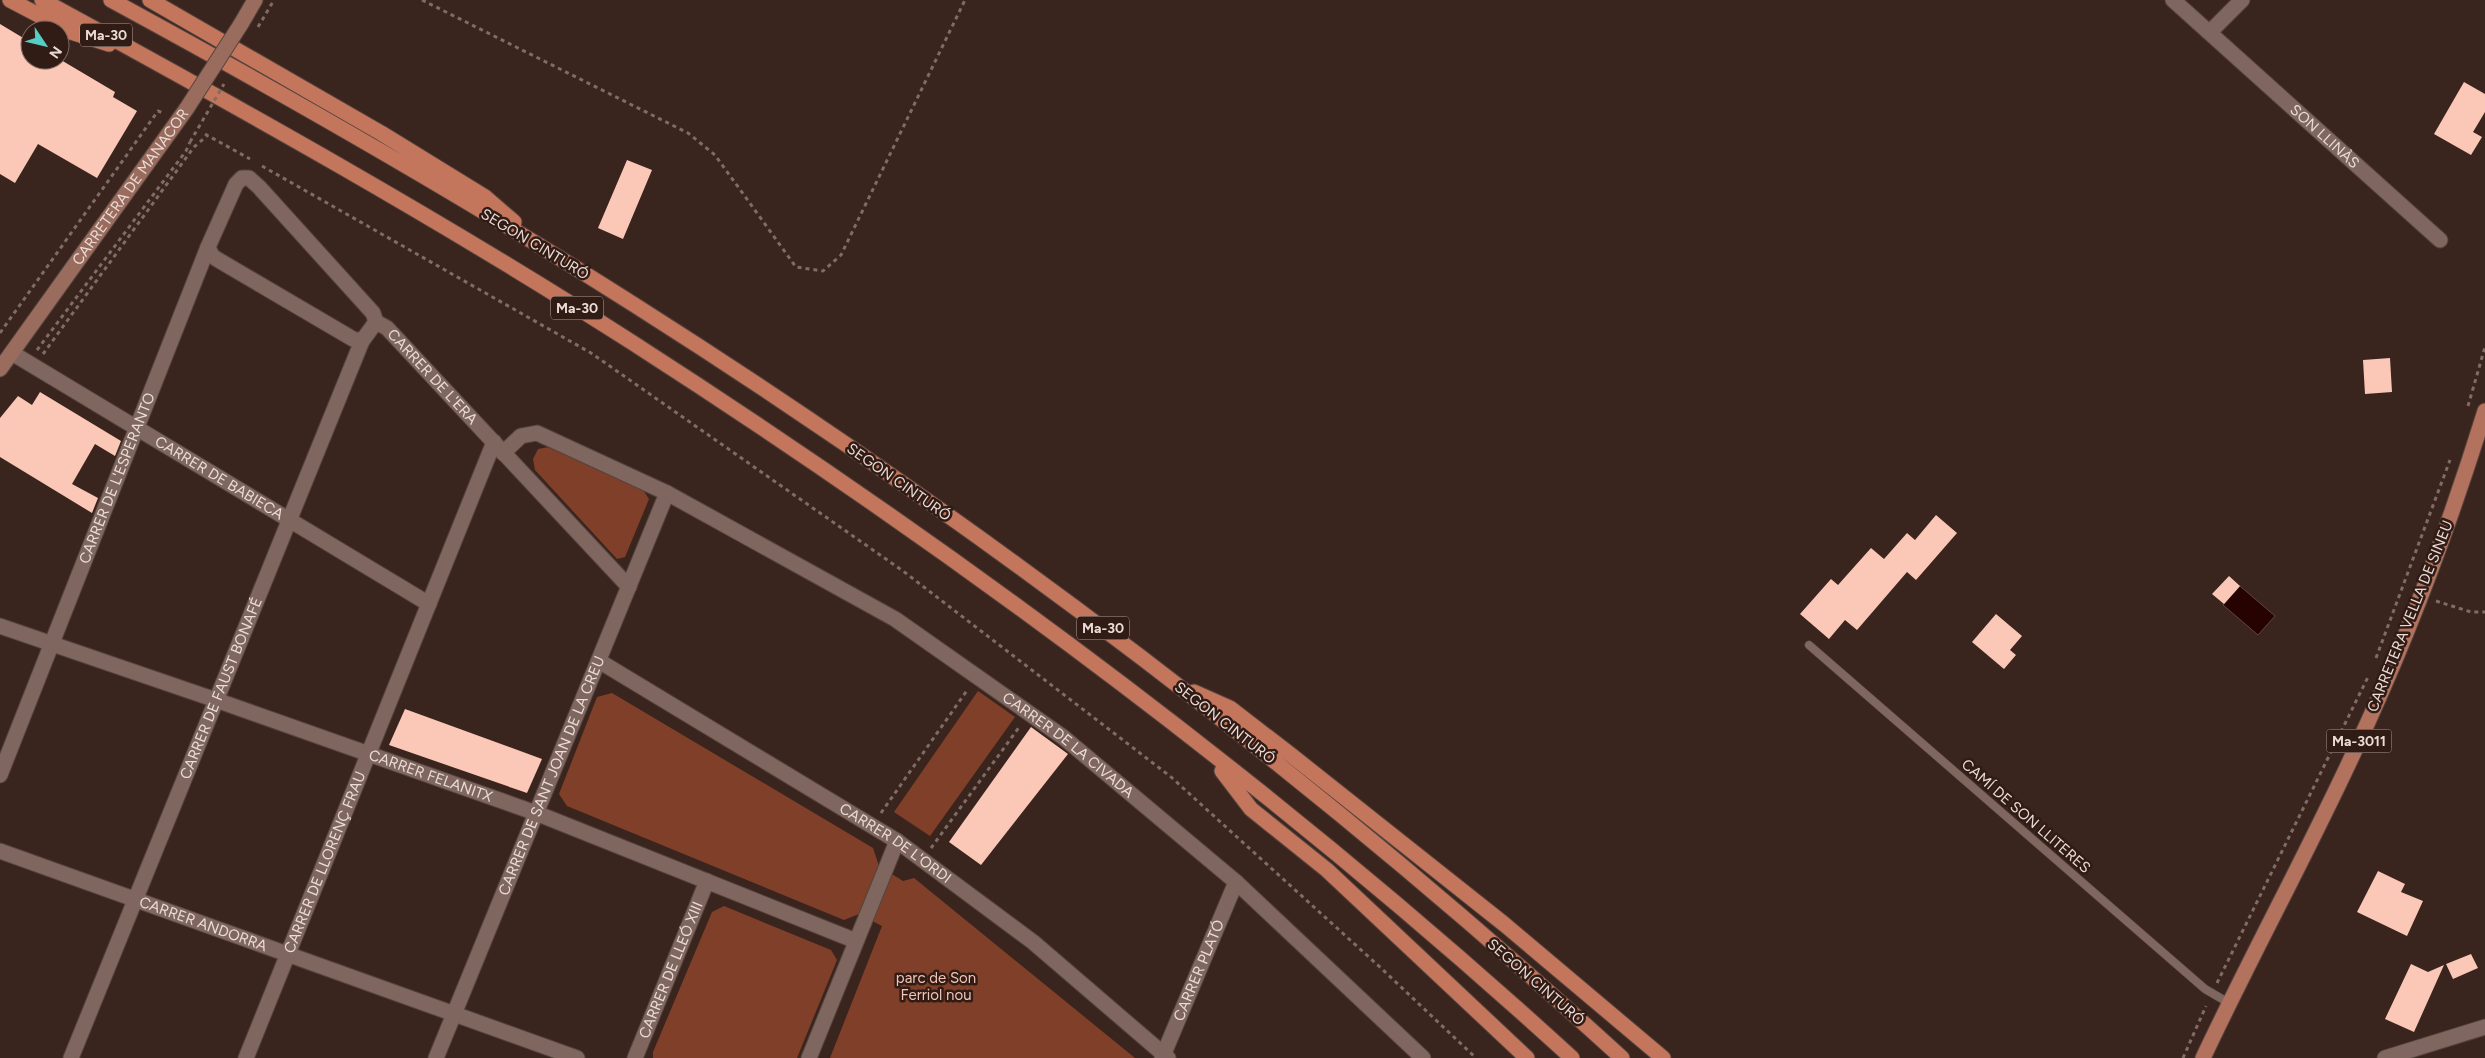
<svg xmlns="http://www.w3.org/2000/svg" width="2485" height="1058" font-family="Figtree,sans-serif">
  <rect width="100%" height="100%" fill="#3a251e"/>
  <path fill="#803f29" d="M 549,447 L 643,490 L 649,499 L 625,557 L 617,559 L 535,470 L 533,459 L 538,449 Z
    M 978,691 L 1015,717 L 930,836 L 894,812 Z
    M 612,693 L 873,848 L 879,866 L 903,881 L 914,878 L 1135,1058 L 830,1058 L 882,926 L 859,914 L 844,920 L 567,806 L 559,794 L 597,697 Z
    M 724,906 L 831,950 L 837,960 L 797,1058 L 653,1058 L 653,1052 L 712,912 Z"/>
  <path fill="#260300" stroke="#614440" d="M 2240,586 L 2275,616 L 2258,635 L 2223,605 Z"/>
  <path fill="#fbc7b6" d="M 0,24 L 30,42 L 30,60 L 61,60 L 115,92 L 113,97 L 137,111 L 97,178 L 38,144 L 15,183 L 0,174 Z
    M 2464,82 L 2485,94 L 2485,112 L 2473,132 L 2482,137 L 2471,155 L 2434,134 Z
    M 627,160 L 652,170 L 623,239 L 598,228 Z
    M 2390,358 L 2392,392 L 2365,394 L 2363,360 Z
    M 40,392 L 121,441 L 115,456 L 95,444 L 72,484 L 98,498 L 92,513 L 0,457 L 0,418 L 18,396 L 32,405 Z
    M 1936,515 L 1957,533 L 1916,580 L 1907,572 L 1857,630 L 1845,620 L 1829,639 L 1800,614 L 1831,579 L 1838,585 L 1871,548 L 1884,559 L 1907,533 L 1915,540 Z
    M 2229,576 L 2240,586 L 2224,604 L 2212,594 Z
    M 1996,614 L 2022,636 L 2010,650 L 2016,655 L 2004,669 L 1972,642 Z
    M 405,709 L 542,759 L 527,793 L 389,745 Z
    M 1031,727 L 1068,754 L 981,865 L 949,842 Z
    M 2378,871 L 2405,884 L 2401,892 L 2423,901 L 2407,936 L 2357,912 Z
    M 2471,954 L 2478,968 L 2453,979 L 2446,964 Z
    M 2411,964 L 2428,972 L 2444,965 L 2414,1032 L 2385,1019 Z"/>
  <g fill="none" stroke-linecap="round" stroke-linejoin="round">
    <defs>
      <path id="service" d="M 1809,645 L 2205,989 L 2229,1003"/>
      <g id="minor">
        <path id="s1" d="M 2173,0 L 2440,240"/>
        <path d="M 2210,32 L 2242,0"/>
        <path d="M 208,247 L 212,256 L 220,261 L 353,339 L 362,341"/>
        <path id="s2" d="M 12,353 L 429,604"/>
        <path id="s3" d="M 503,453 L 521,436 L 537,433 L 667,493 L 895,619 L 1063,737 L 1236,882 L 1423,1058"/>
        <path id="s4" d="M 0,626 L 216,700 L 536,813 L 856,941"/>
        <path id="s5" d="M 599,661 L 897,841 L 1033,942 L 1168,1058"/>
        <path id="s6" d="M 0,775 L 208,247 L 236,184 L 242,178 L 249,178 L 259,187 L 373,313 L 376,322 L 387,328 L 629,587"/>
        <path id="s7" d="M 0,851 L 577,1058"/>
        <path id="s8" d="M 71,1058 L 362,341 L 376,322"/>
        <path id="s9" d="M 246,1058 L 494,442"/>
        <path id="s10" d="M 436,1058 L 667,493"/>
        <path id="s11" d="M 635,1058 L 707,881"/>
        <path d="M 809,1058 L 897,841"/>
        <path id="s12" d="M 1162,1058 L 1236,882"/>
        <path d="M 2385,1058 L 2485,1027"/>
      </g>
      <g id="secondary">
        <path d="M 241,24 L 255,0"/>
        <path id="s13" d="M 0,369 L 187,108"/>
      </g>
      <path id="primary" d="M 2203,1058 C 2252,954 2307,854 2355,750 C 2407,640 2449,527 2485,411"/>
      <path id="trunk" d="M 10,0 L 71,32 L 109,44
        M 42,0 C 242,109 441,220 633,343 C 964,556 1282,793 1572,1058
        M 111,0 C 288,96 463,196 633,304 C 983,526 1316,779 1622,1058
        M 150,0 L 381,133 L 485,197 L 514,222
        M 1194,692 L 1230,708 L 1291,755 L 1504,924 L 1663,1058
        M 1222,771 L 1251,809 L 1327,870 L 1527,1058"/>
    </defs>
    <use href="#service" stroke="#55433e" stroke-width="9"/>
    <use href="#minor" stroke="#55433e" stroke-width="17"/>
    <use href="#secondary" stroke="#55433e" stroke-width="17"/>
    <use href="#primary" stroke="#55433e" stroke-width="17"/>
    <use href="#trunk" stroke="#55433e" stroke-width="17"/>
    <path stroke="#7f6c66" stroke-width="3" stroke-dasharray="4 4" stroke-linecap="butt" d="M 422,0 L 688,133 L 715,155 L 796,267 L 823,271 L 841,255 L 965,0
      M 205,134 L 250,159
      M 262,166 L 591,353 L 903,571 L 1171,777 L 1382,969 L 1476,1058
      M 0,333 L 158,111 L 163,113
      M 37,350 L 186,151 L 190,142
      M 43,354 L 194,147 L 208,135
      M 2468,406 L 2485,347
      M 2436,601 L 2471,612 L 2485,612
      M 2376,658 L 2450,460
      M 881,813 L 968,689
      M 931,848 L 1020,726
      M 2217,983 L 2368,677
      M 2183,1058 L 2206,1006"/>
    <use href="#service" stroke="#7f665e" stroke-width="8"/>
    <use href="#minor" stroke="#7f665e" stroke-width="15"/>
    <use href="#secondary" stroke="#996c5d" stroke-width="15"/>
    <use href="#primary" stroke="#b3725d" stroke-width="15"/>
    <use href="#trunk" stroke="#c4765c" stroke-width="15"/>
    <defs>
      <path id="secondary-bridge" d="M 187,108 L 241,24"/>
    </defs>
    <use href="#secondary-bridge" stroke="#55433e" stroke-width="17" stroke-linecap="butt"/>
    <path stroke="#7f6c66" stroke-width="3" stroke-dasharray="4 4" stroke-linecap="butt" d="M 258,27 L 274,0
      M 190,142 L 224,84"/>
    <use href="#secondary-bridge" stroke="#996c5d" stroke-width="15"/>
  </g>
  <g text-anchor="middle" dominant-baseline="central" stroke-width="5" stroke-linejoin="round" paint-order="stroke">
    <g fill="#301b15" stroke="#b2a19c" stroke-width="1">
      <rect x="80" y="23.5" width="52" height="23" rx="4"/>
      <rect x="551" y="296.5" width="52" height="23" rx="4"/>
      <rect x="1077" y="616.5" width="52" height="23" rx="4"/>
      <rect x="2326.5" y="729.5" width="65" height="23" rx="4"/>
    </g>
    <g font-size="14" font-weight="bold" fill="#eadbd6">
      <text x="106" y="35">Ma-30</text>
      <text x="577" y="308">Ma-30</text>
      <text x="1103" y="628">Ma-30</text>
      <text x="2359" y="741">Ma-3011</text>
    </g>
    <g font-size="15" fill="#eadbd6" stroke="#301b15">
      <text stroke="none"><textPath href="#s1" startOffset="204">SON LLINÀS</textPath></text>
      <text stroke="none"><textPath href="#s13" startOffset="224">CARRETERA DE MANACOR</textPath></text>
      <text transform="translate(535 244) rotate(31)">SEGON CINTURÓ</text>
      <text stroke="none"><textPath href="#s6" startOffset="924">CARRER DE L'ERA</textPath></text>
      <text stroke="none"><textPath href="#s6" startOffset="319">CARRER DE L'ESPERANTO</textPath></text>
      <text stroke="none"><textPath href="#s2" startOffset="242">CARRER DE BABIECA</textPath></text>
      <text transform="translate(899 482) rotate(35)">SEGON CINTURÓ</text>
      <text transform="translate(2410 616) rotate(-68)">CARRETERA VELLA DE SINEU</text>
      <text stroke="none"><textPath href="#s8" startOffset="399">CARRER DE FAUST BONAFÉ</textPath></text>
      <text transform="translate(1225 723) rotate(38)">SEGON CINTURÓ</text>
      <text stroke="none"><textPath href="#s3" startOffset="659">CARRER DE LA CIVADA</textPath></text>
      <text stroke="none"><textPath href="#s10" startOffset="305">CARRER DE SANT JOAN DE LA CREU</textPath></text>
      <text stroke="none"><textPath href="#s4" startOffset="456">CARRER FELANITX</textPath></text>
      <text transform="translate(2026 816) rotate(41)">CAMÍ DE SON LLITERES</text>
      <text stroke="none"><textPath href="#s5" startOffset="348">CARRER DE L'ORDI</textPath></text>
      <text stroke="none"><textPath href="#s9" startOffset="211">CARRER DE LLORENÇ FRAU</textPath></text>
      <text stroke="none"><textPath href="#s7" startOffset="216">CARRER ANDORRA</textPath></text>
      <text stroke="none"><textPath href="#s11" startOffset="95">CARRER DE LLEÓ XIII</textPath></text>
      <text stroke="none"><textPath href="#s12" startOffset="95">CARRER PLATÓ</textPath></text>
      <text transform="translate(1536 982) rotate(41)">SEGON CINTURÓ</text>
    </g>
    <g font-size="15" fill="#f2c6b7" stroke="#301b15">
      <text x="936" y="978">parc de Son<tspan x="936" dy="17">Ferriol nou</tspan></text>
    </g>
  </g>
  <g transform="translate(45 45) rotate(125)"><circle r="24" fill="#301b15" stroke="#7a6862"/>
  <path d="M0-4L9 19L0 12L-9 19Z" fill="#55cec5"/>
  <text y="-8" font-size="14" font-weight="bold" text-anchor="middle" fill="#eadbd6">N</text>
  </g>
</svg>
